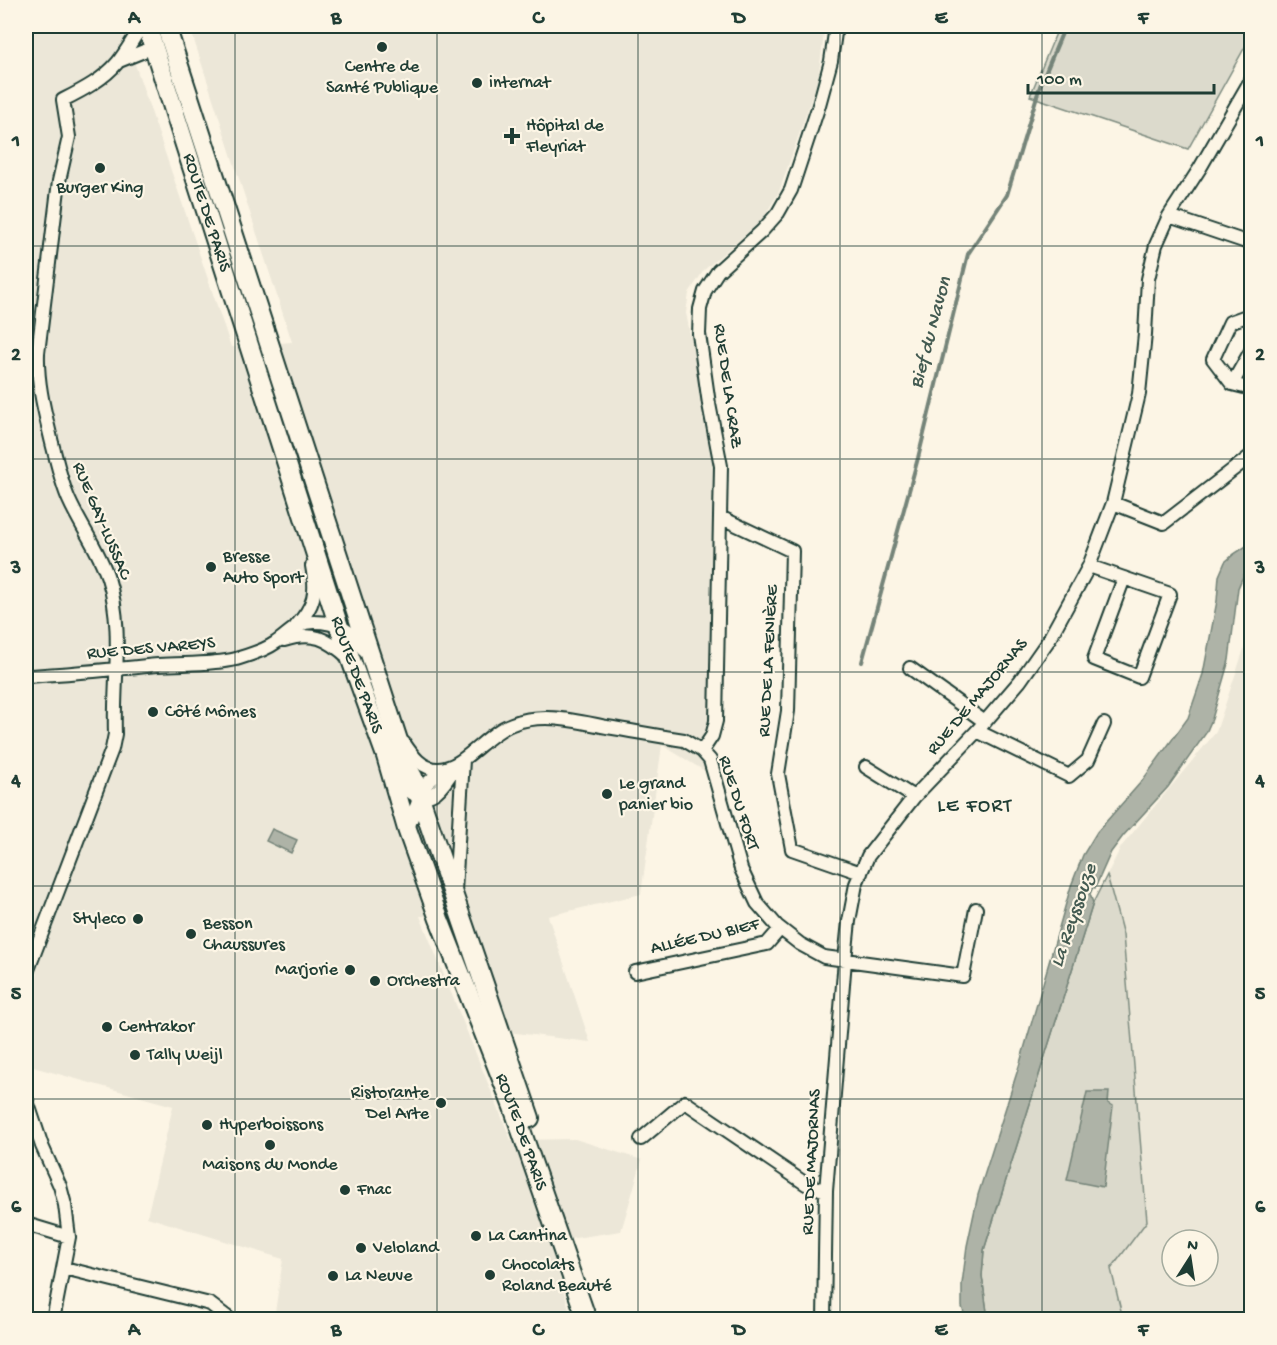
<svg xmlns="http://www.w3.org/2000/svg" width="1277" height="1345" font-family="'Gochi Hand',sans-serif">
  <rect width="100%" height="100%" fill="#fcf5e5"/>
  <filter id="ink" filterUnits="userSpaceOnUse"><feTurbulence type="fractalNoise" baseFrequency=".0167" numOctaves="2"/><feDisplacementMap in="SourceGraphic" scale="12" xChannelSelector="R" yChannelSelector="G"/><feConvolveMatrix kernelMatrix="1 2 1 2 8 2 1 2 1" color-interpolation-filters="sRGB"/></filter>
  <g filter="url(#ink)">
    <path fill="#ece7d8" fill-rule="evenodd" d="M 26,26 L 122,26 L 231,347 L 292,342 L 193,37 L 199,26 L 825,26 L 818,80 L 779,192 L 762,220 L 704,270 L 689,293 L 686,313 L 715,461 L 708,773 L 662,745 L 641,894 L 548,916 L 590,1042 L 508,1032 L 467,917 L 420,916 L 511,1140 L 575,1139 L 642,1160 L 621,1231 L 549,1242 L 572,1319 L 274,1319 L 283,1259 L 147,1217 L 173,1106 L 26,1065 Z
      M 1251,628 L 1251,1319 L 1123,1319 L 1111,1269 L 1147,1220 L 1123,935 L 1107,875 L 1121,847 L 1216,732 ZM 1172,1240 L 1208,1240 L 1208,1276 L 1172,1276 Z"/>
    <path fill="#dcdacc" stroke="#7e8c80" stroke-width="1.5" d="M 1059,26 L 1251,26 L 1251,36 L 1188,149 L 1030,96 Z
      M 1107,875 L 1123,935 L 1147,1221 L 1111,1269 L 1123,1319 L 988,1320 L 982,1276 L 984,1250 L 1093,903 Z"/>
    <path fill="#aeb3a7" stroke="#758479" stroke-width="1.5" d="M 1251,543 L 1251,565 L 1245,572 L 1238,588 L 1229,660 L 1212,719 L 1206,733 L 1168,787 L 1123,836 L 1111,852 L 1095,888 L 1093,887 L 1090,894 L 1093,903 L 984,1250 L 982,1276 L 988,1319 L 966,1319 L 962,1307 L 962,1284 L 967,1246 L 978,1195 L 1020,1063 L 1071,886 L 1083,855 L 1097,832 L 1142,781 L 1188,718 L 1203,674 L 1217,601 L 1219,576 L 1225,562 L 1234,554 Z
      M 272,829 L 297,840 L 291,853 L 266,841 Z
      M 1087,1092 L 1109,1092 L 1108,1103 L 1113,1106 L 1103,1187 L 1067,1180 Z"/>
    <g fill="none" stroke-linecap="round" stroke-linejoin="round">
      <path stroke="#758479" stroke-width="4" d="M 862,662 L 918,458 L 968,254 L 1007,195 L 1040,86 L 1065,26"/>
      <defs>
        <path id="street" d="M 897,26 L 902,26
          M 119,61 L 154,47
          M 1169,216 L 1252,244
          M 1252,314 L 1230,322 L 1213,359 L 1232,384 L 1252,389
          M 1232,384 L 1252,349
          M 1113,503 L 1164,523 L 1252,455
          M 720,517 L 792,551 L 788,711 L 778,774 L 792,849 L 861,873
          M 1089,566 L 1170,594 L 1139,677 L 1094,659 L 1124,578
          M 296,626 C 315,605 317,593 312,566
          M 284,640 C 313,631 327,638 349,658
          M 910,668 L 985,722
          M 26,676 C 70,674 114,669 158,665 C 184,663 211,665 236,659 C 249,655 264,651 275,643 C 288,635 296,622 314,622 C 335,622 353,630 363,649
          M 977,731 L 1069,776 L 1088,760 L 1104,724
          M 404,743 C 412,755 422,770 439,769 C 464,768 485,734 512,724 C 543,712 575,721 607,727 C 632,731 658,736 684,740 L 702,751 L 710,760 L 741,869 L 757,903 L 777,926 L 800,944 L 824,957 L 963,976 L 976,909
          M 702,751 L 712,736 L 716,721 L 721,466 L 709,404 L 699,334 L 700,309 L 705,291 L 718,271 L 762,231 L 778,213 L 791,190 L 819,105 L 831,61 L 836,26
          M 866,767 L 914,797
          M 398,774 C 403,790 419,804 436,792 C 445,785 451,774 457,764
          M 408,828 L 424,786 L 443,769
          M 455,891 L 463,760
          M 635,972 L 767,944 L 780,929
          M 26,975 L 112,749 L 115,734 C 113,682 124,628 108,578 C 99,550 81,527 69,500 C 61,482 57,462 52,443 C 45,413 37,384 38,353 L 59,181 L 69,137 L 63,100 C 83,90 104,79 118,62 C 127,51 134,37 142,26
          M 26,1098 L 42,1146 L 60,1186 L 65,1205 L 69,1237 L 53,1320
          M 641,1139 L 685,1102 L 806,1184 L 826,1191
          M 26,1224 L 69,1237
          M 64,1268 L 210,1304 L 231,1320
          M 824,1320 L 826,1191 L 845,960 L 849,921 L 856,884 L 868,856 L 914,797 L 977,731 L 1020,681 L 1048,641 L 1089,566 L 1113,503 L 1139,394 L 1145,334 L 1148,279 L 1156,245 L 1169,216 L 1200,168 L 1252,78"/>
        <g id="primary">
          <path id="s1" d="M 147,26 L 339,627 L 386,756 L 407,829 L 439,919 L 513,1107 L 587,1320"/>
          <path d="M 166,26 L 406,765 L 413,777 L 530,1118"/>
        </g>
      </defs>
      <use href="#street" stroke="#1f3d34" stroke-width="16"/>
      <use href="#primary" stroke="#1f3d34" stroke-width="22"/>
      <use href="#street" stroke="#fcf5e5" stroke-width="12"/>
      <use href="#primary" stroke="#fcf5e5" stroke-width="18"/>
    </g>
  </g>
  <path fill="none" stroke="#1f3d34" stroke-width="1.5" stroke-opacity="0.55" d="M 235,26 L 235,1320M 437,26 L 437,1320M 638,26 L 638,1320M 840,26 L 840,1320M 1042,26 L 1042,1320M 26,246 L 1252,246M 26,459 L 1252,459M 26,672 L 1252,672M 26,886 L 1252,886M 26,1099 L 1252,1099"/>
  <g fill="#1f3d34" stroke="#fcf5e5" stroke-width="2">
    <circle cx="382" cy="47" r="6"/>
    <circle cx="477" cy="83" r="6"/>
    <path d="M509 127h6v6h6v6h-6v6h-6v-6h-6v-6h6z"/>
    <circle cx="100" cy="168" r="6"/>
    <circle cx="211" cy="567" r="6"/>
    <circle cx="153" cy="712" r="6"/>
    <circle cx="607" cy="794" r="6"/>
    <circle cx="138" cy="919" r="6"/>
    <circle cx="191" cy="934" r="6"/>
    <circle cx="350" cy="970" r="6"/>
    <circle cx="375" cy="981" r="6"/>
    <circle cx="107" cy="1027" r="6"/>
    <circle cx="135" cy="1055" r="6"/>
    <circle cx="441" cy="1103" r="6"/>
    <circle cx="207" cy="1125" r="6"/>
    <circle cx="270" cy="1145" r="6"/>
    <circle cx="345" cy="1190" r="6"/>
    <circle cx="476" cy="1236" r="6"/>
    <circle cx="361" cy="1248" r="6"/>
    <circle cx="490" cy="1275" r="6"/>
    <circle cx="333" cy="1276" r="6"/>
  </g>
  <g text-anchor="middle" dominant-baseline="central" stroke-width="4.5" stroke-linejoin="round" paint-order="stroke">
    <g font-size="18" fill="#1f3d34" stroke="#fcf5e5" text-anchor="start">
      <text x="382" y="67" text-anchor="middle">Centre de<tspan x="382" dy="21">Santé Publique</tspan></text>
      <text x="489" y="83">internat</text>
      <text x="526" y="126">Hôpital de<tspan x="526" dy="21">Fleyriat</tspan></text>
      <text x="100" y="188" text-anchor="middle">Burger King</text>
      <text x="223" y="557">Bresse<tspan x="223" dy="21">Auto Sport</tspan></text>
      <text x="165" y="712">Côté Mômes</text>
      <text x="619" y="784">Le grand<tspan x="619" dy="21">panier bio</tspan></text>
      <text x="126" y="919" text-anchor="end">Styleco</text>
      <text x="203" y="924">Besson<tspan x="203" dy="21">Chaussures</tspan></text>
      <text x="338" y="970" text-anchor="end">Marjorie</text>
      <text x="387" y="981">Orchestra</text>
      <text x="119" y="1027">Centrakor</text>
      <text x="147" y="1055">Tally Weijl</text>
      <text x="429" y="1093" text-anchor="end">Ristorante<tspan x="429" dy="21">Del Arte</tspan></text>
      <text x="219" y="1125">Hyperboissons</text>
      <text x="270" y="1165" text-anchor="middle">Maisons du Monde</text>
      <text x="357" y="1190">Fnac</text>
      <text x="488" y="1236">La Cantina</text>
      <text x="373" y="1248">Veloland</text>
      <text x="502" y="1265">Chocolats<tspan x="502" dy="21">Roland Beauté</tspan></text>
      <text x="345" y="1276">La Neuve</text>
    </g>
    <g font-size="18" fill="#1f3d34" stroke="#fcf5e5">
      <text stroke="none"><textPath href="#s1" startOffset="196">ROUTE DE PARIS</textPath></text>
      <text transform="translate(727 386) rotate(82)">RUE DE LA CRAZ</text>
      <text transform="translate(101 521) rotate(67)">RUE GAY-LUSSAC</text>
      <text transform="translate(151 649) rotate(-5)">RUE DES VAREYS</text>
      <text transform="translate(769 661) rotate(-87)">RUE DE LA FENIÈRE</text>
      <text stroke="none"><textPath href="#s1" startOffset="682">ROUTE DE PARIS</textPath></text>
      <text transform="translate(978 697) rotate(-50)">RUE DE MAJORNAS</text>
      <text transform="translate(738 803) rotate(72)">RUE DU FORT</text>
      <text transform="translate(705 937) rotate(-13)">ALLÉE DU BIEF</text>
      <text stroke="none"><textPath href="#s1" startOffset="1168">ROUTE DE PARIS</textPath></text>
      <text transform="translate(812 1162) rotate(-87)">RUE DE MAJORNAS</text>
    </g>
    <g font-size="20" font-style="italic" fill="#435a51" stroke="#fcf5e5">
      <text transform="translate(932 333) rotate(-75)">Bief du Navon</text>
      <text transform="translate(1075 916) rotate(-71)">La Reyssouze</text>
    </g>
    <g font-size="20" letter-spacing="1.5" fill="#1f3d34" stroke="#fcf5e5">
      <text x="975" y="807">LE FORT</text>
    </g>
  </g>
  <rect width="1277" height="1345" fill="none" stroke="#fcf5e5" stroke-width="66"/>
  <g transform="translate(1190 1258) rotate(12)"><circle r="28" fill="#fcf5e5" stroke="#a4ab9e" stroke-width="1.5"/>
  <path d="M0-4.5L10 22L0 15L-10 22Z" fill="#1f3d34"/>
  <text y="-9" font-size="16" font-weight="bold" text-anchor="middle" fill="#1f3d34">N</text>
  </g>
  <path d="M1028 84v9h186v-9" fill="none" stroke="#1f3d34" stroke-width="3"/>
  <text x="1037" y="84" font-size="18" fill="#1f3d34" stroke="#fcf5e5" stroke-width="4.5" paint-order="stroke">100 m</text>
  <rect x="33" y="33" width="1211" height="1279" fill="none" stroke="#1f3d34" stroke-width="2"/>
  <g font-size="20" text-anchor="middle" font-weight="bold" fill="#1f3d34">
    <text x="134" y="23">A</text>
    <text x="336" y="23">B</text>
    <text x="538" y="23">C</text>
    <text x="739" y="23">D</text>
    <text x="941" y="23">E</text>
    <text x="1143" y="23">F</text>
    <text x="16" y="146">1</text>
    <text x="1260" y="146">1</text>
    <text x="16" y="360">2</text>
    <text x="1260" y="360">2</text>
    <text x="16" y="573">3</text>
    <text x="1260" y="573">3</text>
    <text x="16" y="786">4</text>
    <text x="1260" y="786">4</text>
    <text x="16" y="999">5</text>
    <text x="1260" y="999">5</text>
    <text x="16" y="1212">6</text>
    <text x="1260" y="1212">6</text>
    <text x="134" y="1335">A</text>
    <text x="336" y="1335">B</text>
    <text x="538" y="1335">C</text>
    <text x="739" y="1335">D</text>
    <text x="941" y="1335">E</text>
    <text x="1143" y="1335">F</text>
  </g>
</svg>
